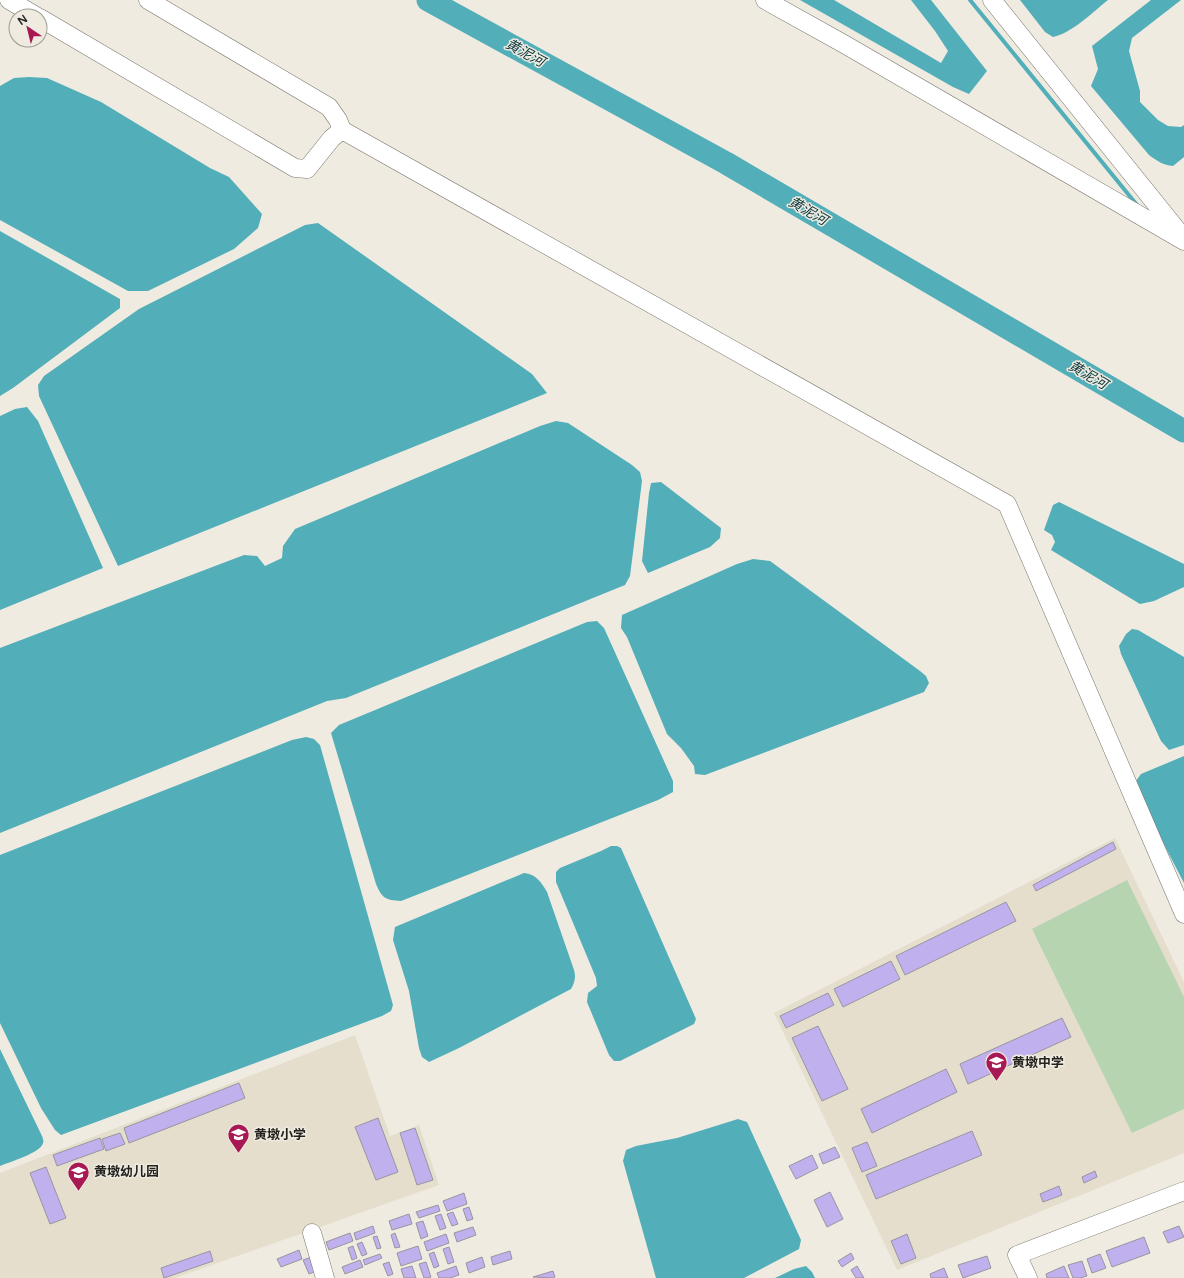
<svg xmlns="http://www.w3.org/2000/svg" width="1184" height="1278" font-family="'Varela Round','Noto Sans SC',sans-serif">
  <rect width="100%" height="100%" fill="#efebe1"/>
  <path fill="#e5decd" d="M 1115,838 L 1184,982 L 1184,1153 L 897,1270 L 774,1013 Z
    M 355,1035 L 390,1136 L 419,1125 L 439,1185 L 175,1278 L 0,1278 L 0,1173 Z"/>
  <path fill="#b7d4b0" d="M 1127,880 L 1184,997 L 1184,1109 L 1132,1133 L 1032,929 Z"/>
  <path fill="#52aeb8" d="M 800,0 L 834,0 L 941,63 L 948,51 L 935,31 L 911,0 L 931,0 L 987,71 L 969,94 L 953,87 Z
    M 1020,0 L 1108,0 C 1093,12 1072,33 1053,37 L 1045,32 Z
    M 1151,0 L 1181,0 L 1132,38 L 1129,51 L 1140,91 L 1140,102 L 1158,120 L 1168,126 L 1181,127 L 1184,125 L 1184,157 L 1173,166 C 1163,165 1157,161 1149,155 L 1091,86 L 1098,69 L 1092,46 Z
    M 29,77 L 47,78 L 101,102 L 210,168 L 229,177 L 262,214 L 258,228 L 234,249 L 148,291 L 128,291 L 0,220 L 0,86 L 14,78 Z
    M 318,223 L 532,374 L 547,393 L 118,566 L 39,396 L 38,385 L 44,376 L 139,309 L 305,225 Z
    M 0,231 L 120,299 L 120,308 L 13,388 L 0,396 Z
    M 27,407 L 38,421 L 103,568 L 0,610 L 0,416 L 15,409 Z
    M 556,421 L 568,423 L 632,465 L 640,472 L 642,481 L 630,576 L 625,585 L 346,698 L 327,701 L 0,833 L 0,648 L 244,555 L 257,556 L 265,566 L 282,558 L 283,546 L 295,529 L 540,426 Z
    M 661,482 L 721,528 L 720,538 L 710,547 L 648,573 L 642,561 L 649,493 L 651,483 Z
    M 1059,502 L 1184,564 L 1184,587 L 1154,601 L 1140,604 L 1051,550 L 1055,542 L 1052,535 L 1044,530 L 1053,505 Z
    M 753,559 L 770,561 L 920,671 L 926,676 L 929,683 L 924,692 L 705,775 L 695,774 L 694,766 L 681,748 L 667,734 L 627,637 L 621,628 L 622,615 L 737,564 Z
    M 597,621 L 604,628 L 673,781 L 673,792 L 658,800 L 401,901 C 385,900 382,898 376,884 L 331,733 L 339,725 L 587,622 Z
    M 1132,629 L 1138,630 L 1184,657 L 1184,745 L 1169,750 L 1161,741 L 1121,654 L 1119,646 L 1126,634 Z
    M 306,737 L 314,739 L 320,745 L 393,1005 L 391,1011 L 382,1016 L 61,1135 L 55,1130 L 41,1108 L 0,1023 L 0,855 L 292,740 Z
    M 1184,756 L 1184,883 L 1133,785 L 1141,774 Z
    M 611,846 L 617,846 L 621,848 L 696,1019 L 694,1024 L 620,1061 L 614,1061 L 609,1055 L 587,1002 L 588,993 L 597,986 L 596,978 L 556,882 L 556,872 L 560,868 L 601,851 Z
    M 524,873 C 536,874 541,882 547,892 L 574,970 C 576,977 575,982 571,989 L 459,1048 L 429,1062 L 422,1057 L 419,1048 L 409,991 L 393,940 L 395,927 Z
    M 0,1049 L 42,1136 C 43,1139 44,1141 43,1143 C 41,1153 9,1162 0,1166 Z
    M 738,1119 L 747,1122 L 801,1240 L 799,1249 L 744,1278 L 656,1278 L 623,1161 L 626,1150 L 636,1146 L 677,1138 Z
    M 806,1266 L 812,1272 L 815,1278 L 775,1278 L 794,1269 Z"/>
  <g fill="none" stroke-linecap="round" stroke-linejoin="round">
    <path stroke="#52aeb8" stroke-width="4" d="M 970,0 L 1137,205"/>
    <path stroke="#52aeb8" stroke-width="23" d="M 428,0 L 726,163 L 1184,431"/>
  </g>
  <path fill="#c1b0ee" stroke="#97959f" d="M 1113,842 L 1116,849 L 1036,891 L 1033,885 Z
    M 1006,902 L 1016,921 L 905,975 L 896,956 Z
    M 891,961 L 900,979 L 843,1007 L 834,989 Z
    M 828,993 L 834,1005 L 786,1028 L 780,1016 Z
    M 1062,1018 L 1071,1037 L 968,1084 L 960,1064 Z
    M 818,1026 L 848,1089 L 822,1101 L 792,1038 Z
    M 946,1069 L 957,1092 L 872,1133 L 861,1109 Z
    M 239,1083 L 245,1098 L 129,1143 L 124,1128 Z
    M 378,1118 L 398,1172 L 376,1180 L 355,1127 Z
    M 415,1128 L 433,1180 L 417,1185 L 400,1133 Z
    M 972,1131 L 982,1155 L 876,1199 L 866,1175 Z
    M 120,1133 L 125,1144 L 106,1151 L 102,1139 Z
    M 100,1138 L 104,1149 L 57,1166 L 53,1155 Z
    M 867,1142 L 877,1166 L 862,1172 L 852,1148 Z
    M 835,1147 L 840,1157 L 823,1164 L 819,1154 Z
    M 812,1155 L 818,1168 L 796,1179 L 789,1166 Z
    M 46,1167 L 66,1218 L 50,1224 L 30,1173 Z
    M 1095,1171 L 1097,1177 L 1084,1183 L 1082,1177 Z
    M 1059,1186 L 1062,1195 L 1043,1202 L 1040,1194 Z
    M 830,1192 L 843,1219 L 827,1227 L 814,1200 Z
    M 464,1193 L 467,1204 L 447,1211 L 443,1201 Z
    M 438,1205 L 440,1211 L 419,1218 L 416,1212 Z
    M 469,1207 L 473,1219 L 467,1221 L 463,1209 Z
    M 453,1212 L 458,1224 L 452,1226 L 447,1214 Z
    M 409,1214 L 412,1224 L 392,1230 L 389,1221 Z
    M 441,1214 L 446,1228 L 440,1230 L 435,1216 Z
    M 423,1221 L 428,1236 L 421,1239 L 416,1223 Z
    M 373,1226 L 375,1233 L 356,1240 L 354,1233 Z
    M 1179,1226 L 1184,1237 L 1168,1243 L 1163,1232 Z
    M 473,1227 L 476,1235 L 457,1242 L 454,1233 Z
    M 350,1233 L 353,1241 L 329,1250 L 326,1242 Z
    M 395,1233 L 400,1247 L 395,1248 L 391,1235 Z
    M 446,1234 L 449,1243 L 427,1251 L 424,1242 Z
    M 907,1234 L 916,1258 L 901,1264 L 891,1241 Z
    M 377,1236 L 381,1248 L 377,1249 L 373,1237 Z
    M 1144,1237 L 1150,1253 L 1112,1267 L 1106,1251 Z
    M 362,1242 L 367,1254 L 362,1256 L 357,1244 Z
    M 353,1246 L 357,1258 L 352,1260 L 348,1248 Z
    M 418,1246 L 422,1259 L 401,1266 L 397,1253 Z
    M 449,1247 L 454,1262 L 448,1264 L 443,1249 Z
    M 299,1250 L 302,1259 L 281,1267 L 277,1259 Z
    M 210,1251 L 213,1261 L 164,1278 L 161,1268 Z
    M 510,1251 L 512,1259 L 493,1265 L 491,1257 Z
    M 434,1252 L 439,1266 L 434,1268 L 429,1254 Z
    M 851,1253 L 854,1259 L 842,1267 L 838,1261 Z
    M 380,1254 L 382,1258 L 365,1265 L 363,1260 Z
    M 1100,1254 L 1106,1268 L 1092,1273 L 1087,1259 Z
    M 314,1256 L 319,1270 L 309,1274 L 303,1260 Z
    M 987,1256 L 991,1268 L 963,1278 L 958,1265 Z
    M 482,1257 L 485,1267 L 469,1273 L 466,1263 Z
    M 360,1260 L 363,1267 L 345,1274 L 342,1267 Z
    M 1082,1261 L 1087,1276 L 1080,1278 L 1073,1278 L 1068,1265 Z
    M 389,1262 L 393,1274 L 388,1276 L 383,1264 Z
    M 426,1262 L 431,1277 L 427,1278 L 424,1278 L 419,1264 Z
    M 412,1266 L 416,1278 L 404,1278 L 401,1269 Z
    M 456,1266 L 459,1275 L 450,1278 L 439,1278 L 437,1273 Z
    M 857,1266 L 864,1278 L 856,1278 L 851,1270 Z
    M 1064,1266 L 1069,1278 L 1047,1278 L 1046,1274 Z
    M 944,1268 L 948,1278 L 931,1278 L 930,1274 Z
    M 553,1271 L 555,1277 L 553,1278 L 533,1277 Z"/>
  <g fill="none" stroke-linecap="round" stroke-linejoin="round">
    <defs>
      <path id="minor" d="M 9,0 L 36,16
        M 148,0 L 329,107 L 338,120 L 342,130
        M 765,0 L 844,44 L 1184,241
        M 992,0 L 1181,235
        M 40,18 L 295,168 L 307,169 L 332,138 L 342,130 L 1007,504 L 1184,914
        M 312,1233 L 325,1278
        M 1028,1278 L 1017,1255 L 1184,1191"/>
    </defs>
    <use href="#minor" stroke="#77746b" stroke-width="19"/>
    <use href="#minor" stroke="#fff" stroke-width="18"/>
  </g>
  <defs>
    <symbol id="school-pin" viewBox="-11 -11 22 30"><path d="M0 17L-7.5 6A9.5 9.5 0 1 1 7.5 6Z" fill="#a81853" stroke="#efebe1"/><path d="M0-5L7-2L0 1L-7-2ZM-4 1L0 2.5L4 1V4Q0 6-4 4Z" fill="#fff"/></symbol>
  </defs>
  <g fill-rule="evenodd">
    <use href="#school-pin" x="984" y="1050" width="25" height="34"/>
    <use href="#school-pin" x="226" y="1122" width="25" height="34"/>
    <use href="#school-pin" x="66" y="1160" width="25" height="34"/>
  </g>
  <g text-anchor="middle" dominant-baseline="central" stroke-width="3" stroke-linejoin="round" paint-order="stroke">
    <g font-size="13" font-weight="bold" fill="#23221e" stroke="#efebe1" text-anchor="start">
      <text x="1012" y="1063">黄墩中学</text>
      <text x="254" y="1135">黄墩小学</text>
      <text x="94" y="1172">黄墩幼儿园</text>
    </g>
    <g font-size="14" font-style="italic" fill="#0a373c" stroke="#efebe1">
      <text transform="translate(525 53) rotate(29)">黄泥河</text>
      <text transform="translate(808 211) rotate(30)">黄泥河</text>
      <text transform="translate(1088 375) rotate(30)">黄泥河</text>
    </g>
  </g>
  <g transform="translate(28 28) rotate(325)"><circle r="19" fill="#efebe1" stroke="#9d9b93"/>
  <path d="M0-3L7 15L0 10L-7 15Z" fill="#a81853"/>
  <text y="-6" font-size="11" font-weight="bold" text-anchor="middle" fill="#23221e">N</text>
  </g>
</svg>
